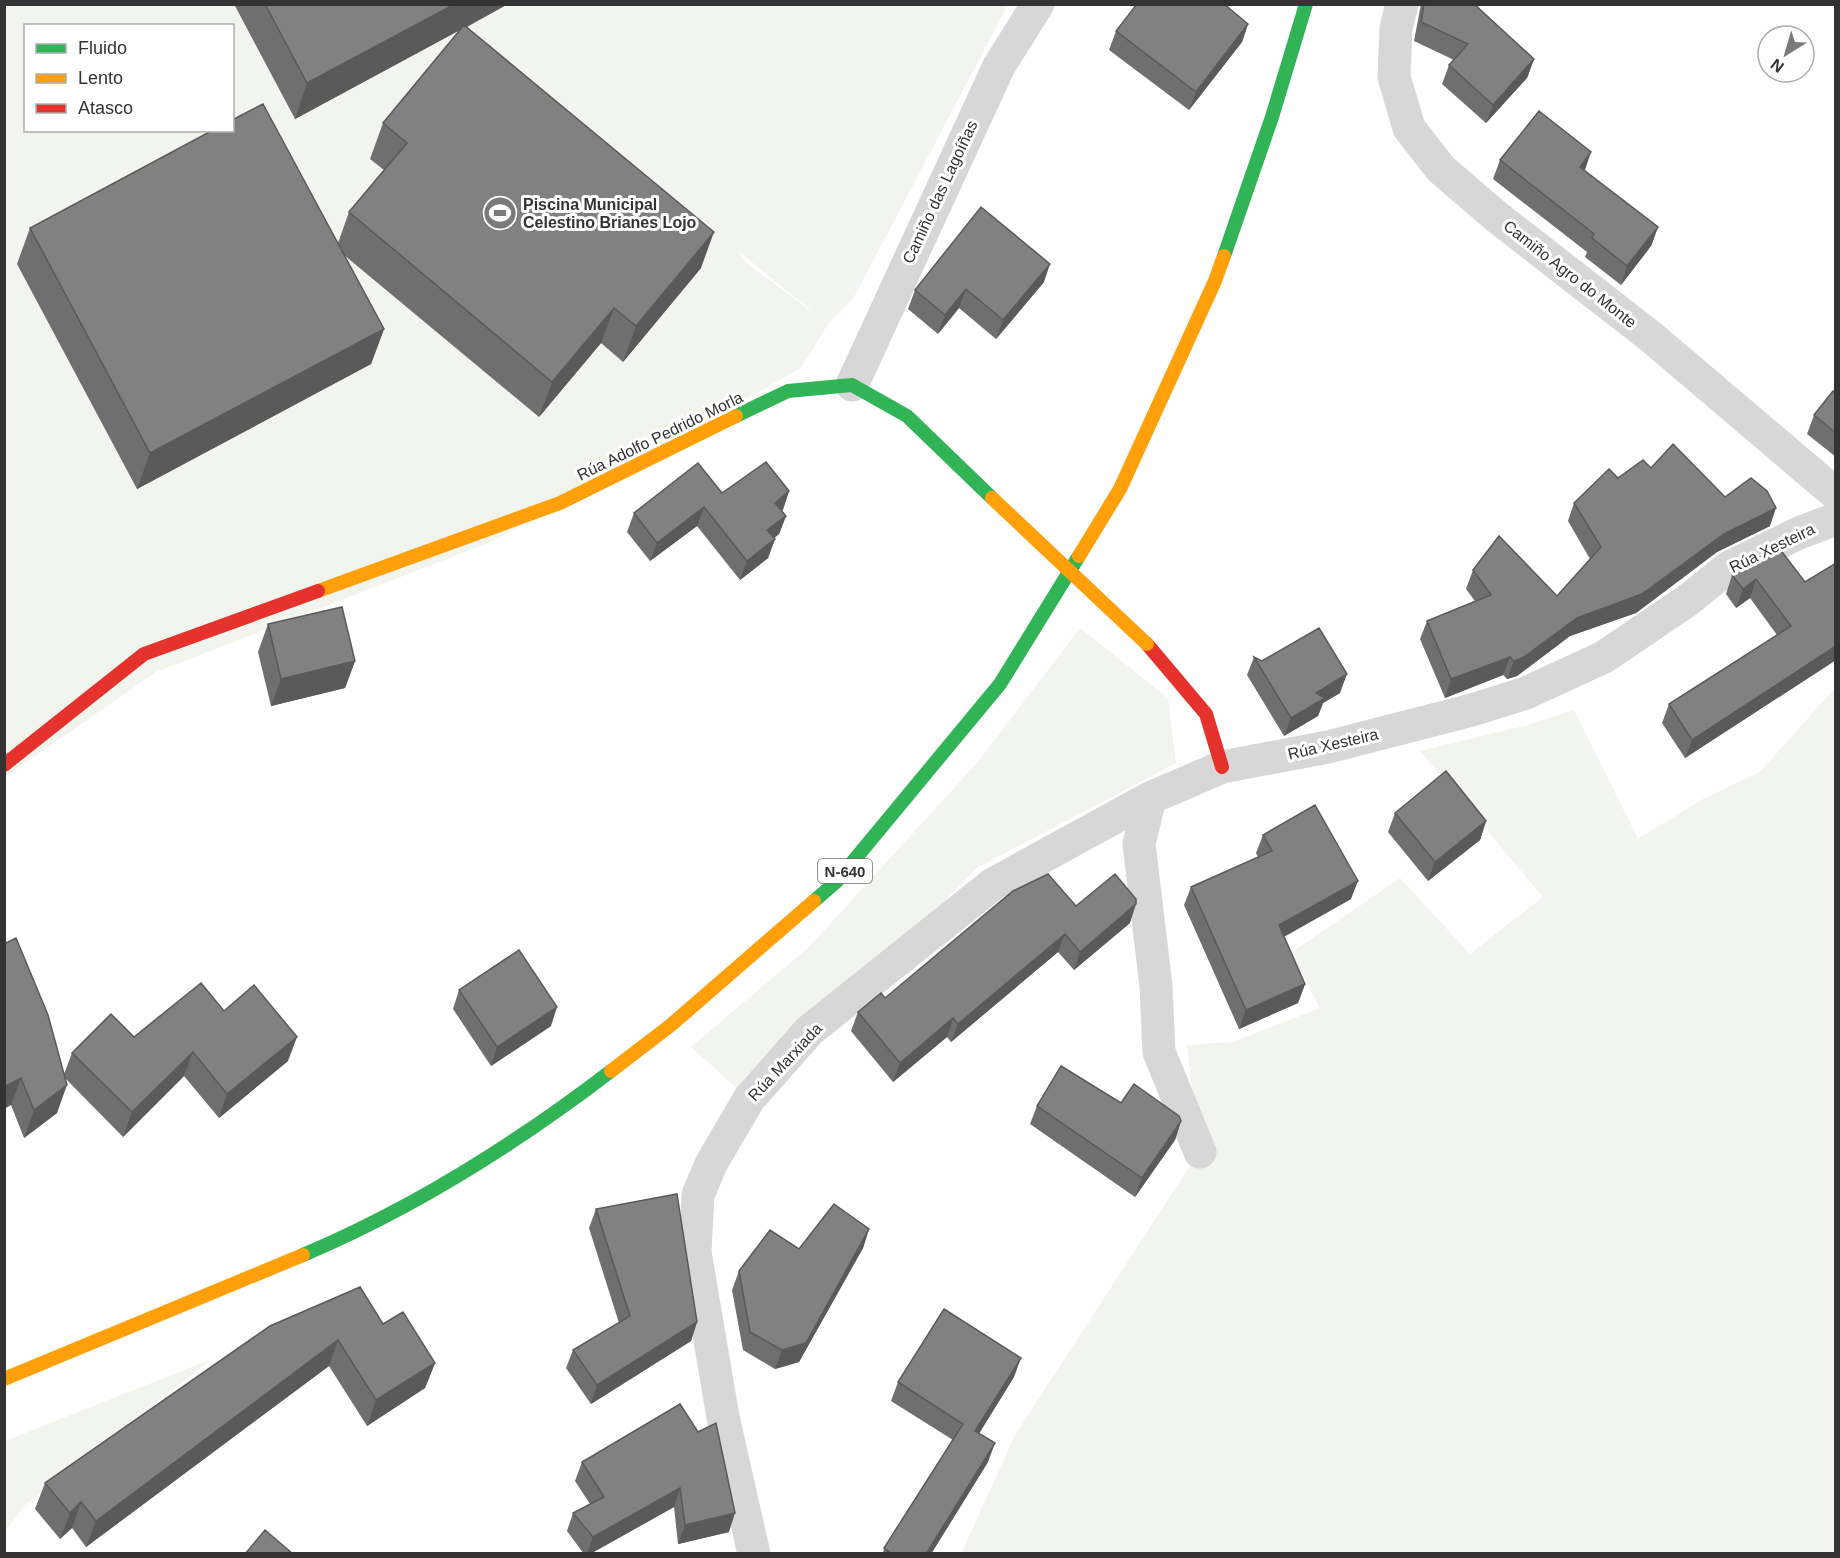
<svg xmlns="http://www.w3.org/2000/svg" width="1840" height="1558" font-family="Arial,sans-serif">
  <rect width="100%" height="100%" fill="#fff"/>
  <path fill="#f1f5ed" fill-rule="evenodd" d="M 4,5 L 1008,5 L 853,299 L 828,324 L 801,368 L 493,541 L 156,672 L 5,777 ZM 26,26 L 232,26 L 232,130 L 26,130 ZM 737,250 L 811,310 L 811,311 L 748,264 Z
    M 1080,628 L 1168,698 L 1176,763 L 977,868 L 749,1099 L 691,1047 L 809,947 L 977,763 Z
    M 1835,688 L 1835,1553 L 961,1554 L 1015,1435 L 1199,1152 L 1187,1045 L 1233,1042 L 1320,1008 L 1291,953 L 1400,878 L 1470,954 L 1543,897 L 1420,751 L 1524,726 L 1574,710 L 1638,839 L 1703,799 L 1760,772 Z
    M 212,1359 L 25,1505 L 5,1531 L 5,1441 Z"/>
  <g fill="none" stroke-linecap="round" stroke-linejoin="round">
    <path stroke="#d7d7d7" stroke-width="33" d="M 1402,4 L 1396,28 L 1394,77 L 1409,128 L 1441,169 L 1497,217 L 1650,336 L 1836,494
      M 852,385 L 999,66 L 1038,4
      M 1200,1152 L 1159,1052 L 1156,986 L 1139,844 L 1150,798 L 1222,767 L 1328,747 L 1472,710 L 1526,693 L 1604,657 L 1688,600 L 1729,567 L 1799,533 L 1836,519
      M 754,1554 L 723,1417 L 695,1252 L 698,1195 L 711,1164 L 749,1099 L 809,1031 L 993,884 L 1150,798"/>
    <path stroke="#30b455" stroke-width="14" d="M 1224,256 L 1272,117 L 1306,4
      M 736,416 L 788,391 L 852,385 L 907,416 L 992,498
      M 814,901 L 836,882 L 1000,684 L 1079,556
      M 303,1255 C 412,1209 517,1143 611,1071"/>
    <path stroke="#ff9f0a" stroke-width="14" d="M 1079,556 L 1120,489 L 1215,281 L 1224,256
      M 318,591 L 560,503 L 736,416
      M 611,1071 L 671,1025 L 814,901
      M 4,1379 L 303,1255"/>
    <path stroke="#e5322d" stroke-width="14" d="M 1147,644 L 1206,714 L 1222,767
      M 4,765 L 144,654 L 318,591"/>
    <path stroke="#ff9f0a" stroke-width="14" d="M 992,498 L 1147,644"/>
  </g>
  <path fill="#6f6f6f" d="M 234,4 L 508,4 L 467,27 L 701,268 L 623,362 L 601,343 L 539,417 L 344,255 L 384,329 L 371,364 L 137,489 L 17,264 L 30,228 L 338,243 L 349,212 L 384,170 L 370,159 L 383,123 L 460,30 L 295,119 Z
    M 1421,4 L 1474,4 L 1534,59 L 1527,78 L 1486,123 L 1442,84 L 1449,65 L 1454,60 L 1414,41 Z
    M 1248,24 L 1242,42 L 1189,110 L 1109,50 L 1116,31 Z
    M 1500,160 L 1584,171 L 1658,227 L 1651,246 L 1621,285 L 1585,257 L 1587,252 L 1493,179 Z
    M 1044,282 L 996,339 L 959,308 L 938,334 L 908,309 L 915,290 Z
    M 1836,393 L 1836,457 L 1807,434 L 1814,415 Z
    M 1651,468 L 1725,497 L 1770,526 L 1717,552 L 1636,613 L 1570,636 L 1517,676 L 1507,679 L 1503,675 L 1445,698 L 1420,639 L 1427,621 L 1475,601 L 1466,589 L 1473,570 L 1557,596 L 1590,559 L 1568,521 L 1574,503 L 1618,478 Z
    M 789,491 L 782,511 L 786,516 L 779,534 L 774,538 L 775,539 L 768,558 L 740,580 L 697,526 L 650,561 L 627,532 L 634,513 L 722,493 Z
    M 1836,563 L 1836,660 L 1685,758 L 1662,723 L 1669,704 L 1777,635 L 1750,598 L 1736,608 L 1726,594 L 1732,575 L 1805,582 Z
    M 268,624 L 355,661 L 345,688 L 271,706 L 258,652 Z
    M 1254,657 L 1262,661 L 1340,693 L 1323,703 L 1318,716 L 1284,736 L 1247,675 Z
    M 1395,813 L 1486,821 L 1480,840 L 1428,881 L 1388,832 Z
    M 1263,835 L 1351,899 L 1284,937 L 1305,984 L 1298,1003 L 1239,1029 L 1184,905 L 1191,887 L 1258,857 L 1256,853 Z
    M 1076,906 L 1130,923 L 1074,970 L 1058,952 L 951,1042 L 947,1037 L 893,1082 L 851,1031 L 858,1012 Z
    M 4,944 L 64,1074 L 72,1053 L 134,1037 L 224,1011 L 288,1061 L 219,1118 L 184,1076 L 123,1137 L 66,1079 L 57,1113 L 24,1138 L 11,1105 Z
    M 459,990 L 551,1026 L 491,1066 L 453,1009 Z
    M 1121,1103 L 1181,1121 L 1175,1140 L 1135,1197 L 1030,1124 L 1037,1106 Z
    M 596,1209 L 697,1322 L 691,1341 L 591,1404 L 566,1368 L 573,1350 L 619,1323 L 589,1228 Z
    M 869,1229 L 863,1248 L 799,1362 L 775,1369 L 743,1350 L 732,1290 L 739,1271 L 799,1249 Z
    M 383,1324 L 435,1363 L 425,1388 L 367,1426 L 329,1366 L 86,1547 L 72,1528 L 60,1539 L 35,1509 L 45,1483 L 270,1326 Z
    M 1014,1377 L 979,1433 L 988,1462 L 931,1554 L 883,1554 L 884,1548 L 953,1440 L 891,1401 L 898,1382 Z
    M 680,1404 L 729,1532 L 678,1544 L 674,1507 L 590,1554 L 584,1554 L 567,1531 L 573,1513 L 590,1504 L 575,1481 L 582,1462 Z"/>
  <path fill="#5a5a5a" d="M 455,4 L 508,4 L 295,119 L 307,83 Z
    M 1248,24 L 1242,42 L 1189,110 L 1196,92 Z
    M 1534,59 L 1527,78 L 1486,123 L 1493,105 Z
    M 1591,152 L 1585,170 L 1580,167 Z
    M 1658,227 L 1651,246 L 1621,285 L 1627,266 Z
    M 714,232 L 701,268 L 623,362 L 636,326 Z
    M 1050,264 L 1044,282 L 996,339 L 1003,320 Z
    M 966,289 L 959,308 L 938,334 L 945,315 Z
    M 614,308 L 601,343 L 539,417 L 552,382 Z
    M 384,329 L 371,364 L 137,489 L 150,453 Z
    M 789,491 L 783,510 L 768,521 L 775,503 Z
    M 704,507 L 697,526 L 650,561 L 657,543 Z
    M 1776,508 L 1770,526 L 1717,552 L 1636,613 L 1570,636 L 1517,676 L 1507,679 L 1514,661 L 1577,618 L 1724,534 Z
    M 786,516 L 779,534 L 761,549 L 767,530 Z
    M 775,539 L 768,558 L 740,580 L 747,561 Z
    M 1756,579 L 1750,598 L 1736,608 L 1743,589 Z
    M 1836,646 L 1836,660 L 1685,758 L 1692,740 Z
    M 1510,657 L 1503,675 L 1445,698 L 1451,679 Z
    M 355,661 L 345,688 L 271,706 L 281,679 Z
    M 1347,674 L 1340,693 L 1323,703 L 1318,716 L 1284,736 L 1291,718 L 1316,693 Z
    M 1486,821 L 1480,840 L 1428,881 L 1435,862 Z
    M 1358,881 L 1351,899 L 1272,943 L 1279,925 Z
    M 1136,904 L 1130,923 L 1074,970 L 1080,952 Z
    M 1065,934 L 1058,952 L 951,1042 L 958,1024 Z
    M 1305,984 L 1298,1003 L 1239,1029 L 1246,1010 Z
    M 557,1007 L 551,1026 L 491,1066 L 497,1047 Z
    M 953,1018 L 947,1037 L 893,1082 L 900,1063 Z
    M 297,1037 L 288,1061 L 219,1118 L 227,1094 Z
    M 193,1052 L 184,1076 L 123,1137 L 132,1112 Z
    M 21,1078 L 11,1105 L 4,1109 L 4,1087 Z
    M 67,1085 L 57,1113 L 24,1138 L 34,1110 Z
    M 1181,1121 L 1175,1140 L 1135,1197 L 1142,1178 Z
    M 869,1229 L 863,1248 L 799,1362 L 775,1369 L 782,1350 Z
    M 697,1322 L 691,1341 L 591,1404 L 597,1385 Z
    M 338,1340 L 329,1366 L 86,1547 L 96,1521 Z
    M 1021,1358 L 1014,1377 L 969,1450 L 975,1431 Z
    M 435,1363 L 425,1388 L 367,1426 L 376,1400 Z
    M 995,1443 L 988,1462 L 931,1554 L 926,1554 Z
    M 680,1488 L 674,1507 L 590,1554 L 587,1554 L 593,1537 Z
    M 81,1502 L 72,1528 L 60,1539 L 70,1513 Z
    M 735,1513 L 729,1532 L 678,1544 L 685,1525 Z"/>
  <path fill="#818181" stroke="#5a5a5a" stroke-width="1.5" d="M 265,4 L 455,4 L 307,83 Z
    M 1137,4 L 1224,4 L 1248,24 L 1196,92 L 1116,31 Z
    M 1424,4 L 1474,4 L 1534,59 L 1493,105 L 1449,65 L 1468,44 L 1421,22 Z
    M 464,25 L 714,232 L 636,326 L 614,308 L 552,382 L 349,212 L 407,143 L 383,123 Z
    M 263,104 L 384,329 L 150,453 L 30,228 L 213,130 L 232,130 L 232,120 Z
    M 1539,111 L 1591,152 L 1580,167 L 1658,227 L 1627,266 L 1592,238 L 1594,234 L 1500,160 Z
    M 981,207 L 1050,264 L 1003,320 L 966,289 L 945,315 L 915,290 Z
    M 1833,391 L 1836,393 L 1836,433 L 1814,415 Z
    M 1673,444 L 1725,497 L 1751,478 L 1767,491 L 1776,508 L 1724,534 L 1642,594 L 1577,618 L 1524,657 L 1514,661 L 1510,657 L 1451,679 L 1427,621 L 1491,595 L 1473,570 L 1499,536 L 1557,596 L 1601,547 L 1574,503 L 1609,469 L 1618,478 L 1643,460 L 1651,468 Z
    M 766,462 L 789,491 L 775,503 L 786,516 L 767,530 L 775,539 L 747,561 L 704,507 L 657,543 L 634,513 L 698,463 L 722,493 Z
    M 1779,548 L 1805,582 L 1836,563 L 1836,646 L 1692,740 L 1669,704 L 1791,626 L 1756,579 L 1743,589 L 1732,575 L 1746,564 Z
    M 342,607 L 355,661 L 281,679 L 268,624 Z
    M 1319,628 L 1347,674 L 1316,693 L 1325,698 L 1291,718 L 1254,657 L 1262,661 Z
    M 1446,771 L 1486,821 L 1435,862 L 1395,813 Z
    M 1315,805 L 1358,881 L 1279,925 L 1305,984 L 1246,1010 L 1191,887 L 1272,851 L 1263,835 Z
    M 1048,874 L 1076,906 L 1115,874 L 1136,899 L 1136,904 L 1080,952 L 1065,934 L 958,1024 L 953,1018 L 900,1063 L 858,1012 L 881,993 L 885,998 L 1013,891 Z
    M 16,938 L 48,1015 L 67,1085 L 34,1110 L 21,1078 L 4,1087 L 4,944 Z
    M 519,950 L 557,1007 L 497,1047 L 459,990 Z
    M 201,983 L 224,1011 L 254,985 L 297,1037 L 227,1094 L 193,1052 L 132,1112 L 72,1053 L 111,1014 L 134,1037 Z
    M 1061,1066 L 1121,1103 L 1134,1084 L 1179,1116 L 1181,1121 L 1142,1178 L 1037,1106 Z
    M 677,1194 L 697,1322 L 597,1385 L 573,1350 L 630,1316 L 596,1209 Z
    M 834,1204 L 869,1229 L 806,1343 L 782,1350 L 750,1332 L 739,1271 L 770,1230 L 799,1249 Z
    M 360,1287 L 383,1324 L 403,1312 L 435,1363 L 376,1400 L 338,1340 L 96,1521 L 81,1502 L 70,1513 L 45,1483 L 270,1326 Z
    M 944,1309 L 1021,1358 L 975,1431 L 995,1443 L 926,1554 L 892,1554 L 884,1548 L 963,1424 L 898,1382 Z
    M 680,1404 L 698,1432 L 716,1423 L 735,1513 L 685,1525 L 680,1488 L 593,1537 L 573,1513 L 604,1497 L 582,1462 Z
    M 265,1530 L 293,1554 L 245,1554 Z"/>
  <defs>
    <symbol id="stadium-disc" viewBox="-11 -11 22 22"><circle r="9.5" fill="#7a7a7a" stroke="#fff"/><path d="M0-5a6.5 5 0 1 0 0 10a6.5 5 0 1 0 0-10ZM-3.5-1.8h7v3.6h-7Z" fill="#fff"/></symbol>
  </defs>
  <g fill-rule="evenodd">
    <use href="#stadium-disc" x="481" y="194" width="38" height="38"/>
  </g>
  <g text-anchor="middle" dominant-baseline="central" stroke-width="6" stroke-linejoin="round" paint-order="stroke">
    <rect fill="#fff" stroke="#707070" stroke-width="1.5" x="818" y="859" width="54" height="24" rx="4.5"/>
    <g font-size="15" font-weight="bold" fill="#333">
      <text x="845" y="871">N-640</text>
    </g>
    <g font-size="16" fill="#333" stroke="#fff">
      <text transform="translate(940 192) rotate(-65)">Camiño das Lagoíñas</text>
      <text transform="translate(1570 274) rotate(38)">Camiño Agro do Monte</text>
      <text transform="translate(660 436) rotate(-26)">Rúa Adolfo Pedrido Morla</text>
      <text transform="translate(1772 548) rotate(-26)">Rúa Xesteira</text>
      <text transform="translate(1333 744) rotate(-13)">Rúa Xesteira</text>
      <text transform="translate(785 1062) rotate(-47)">Rúa Marxiada</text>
    </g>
    <g font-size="16" font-weight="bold" fill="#333" stroke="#fff" text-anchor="start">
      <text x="523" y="204">Piscina Municipal<tspan x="523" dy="18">Celestino Brianes Lojo</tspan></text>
    </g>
  </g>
  <rect width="1840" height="1558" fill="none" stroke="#333333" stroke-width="12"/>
  <rect x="24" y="24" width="210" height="108" fill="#ffffff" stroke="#adadad" stroke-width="1.5"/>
  <rect x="36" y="44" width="30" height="9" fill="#30b455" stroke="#adadad" stroke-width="1.5"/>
  <text x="78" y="54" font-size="18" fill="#333333">Fluido</text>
  <rect x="36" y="74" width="30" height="9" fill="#ff9f0a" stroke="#adadad" stroke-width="1.5"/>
  <text x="78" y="84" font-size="18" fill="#333333">Lento</text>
  <rect x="36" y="104" width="30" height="9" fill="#e5322d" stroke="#adadad" stroke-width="1.5"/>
  <text x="78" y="114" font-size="18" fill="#333333">Atasco</text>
  <g transform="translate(1786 54) rotate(217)"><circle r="28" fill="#ffffff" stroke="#adadad" stroke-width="1.5"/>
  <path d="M0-4.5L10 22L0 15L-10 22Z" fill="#7a7a7a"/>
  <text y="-9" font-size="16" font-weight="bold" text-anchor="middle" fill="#333333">N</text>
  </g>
</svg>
